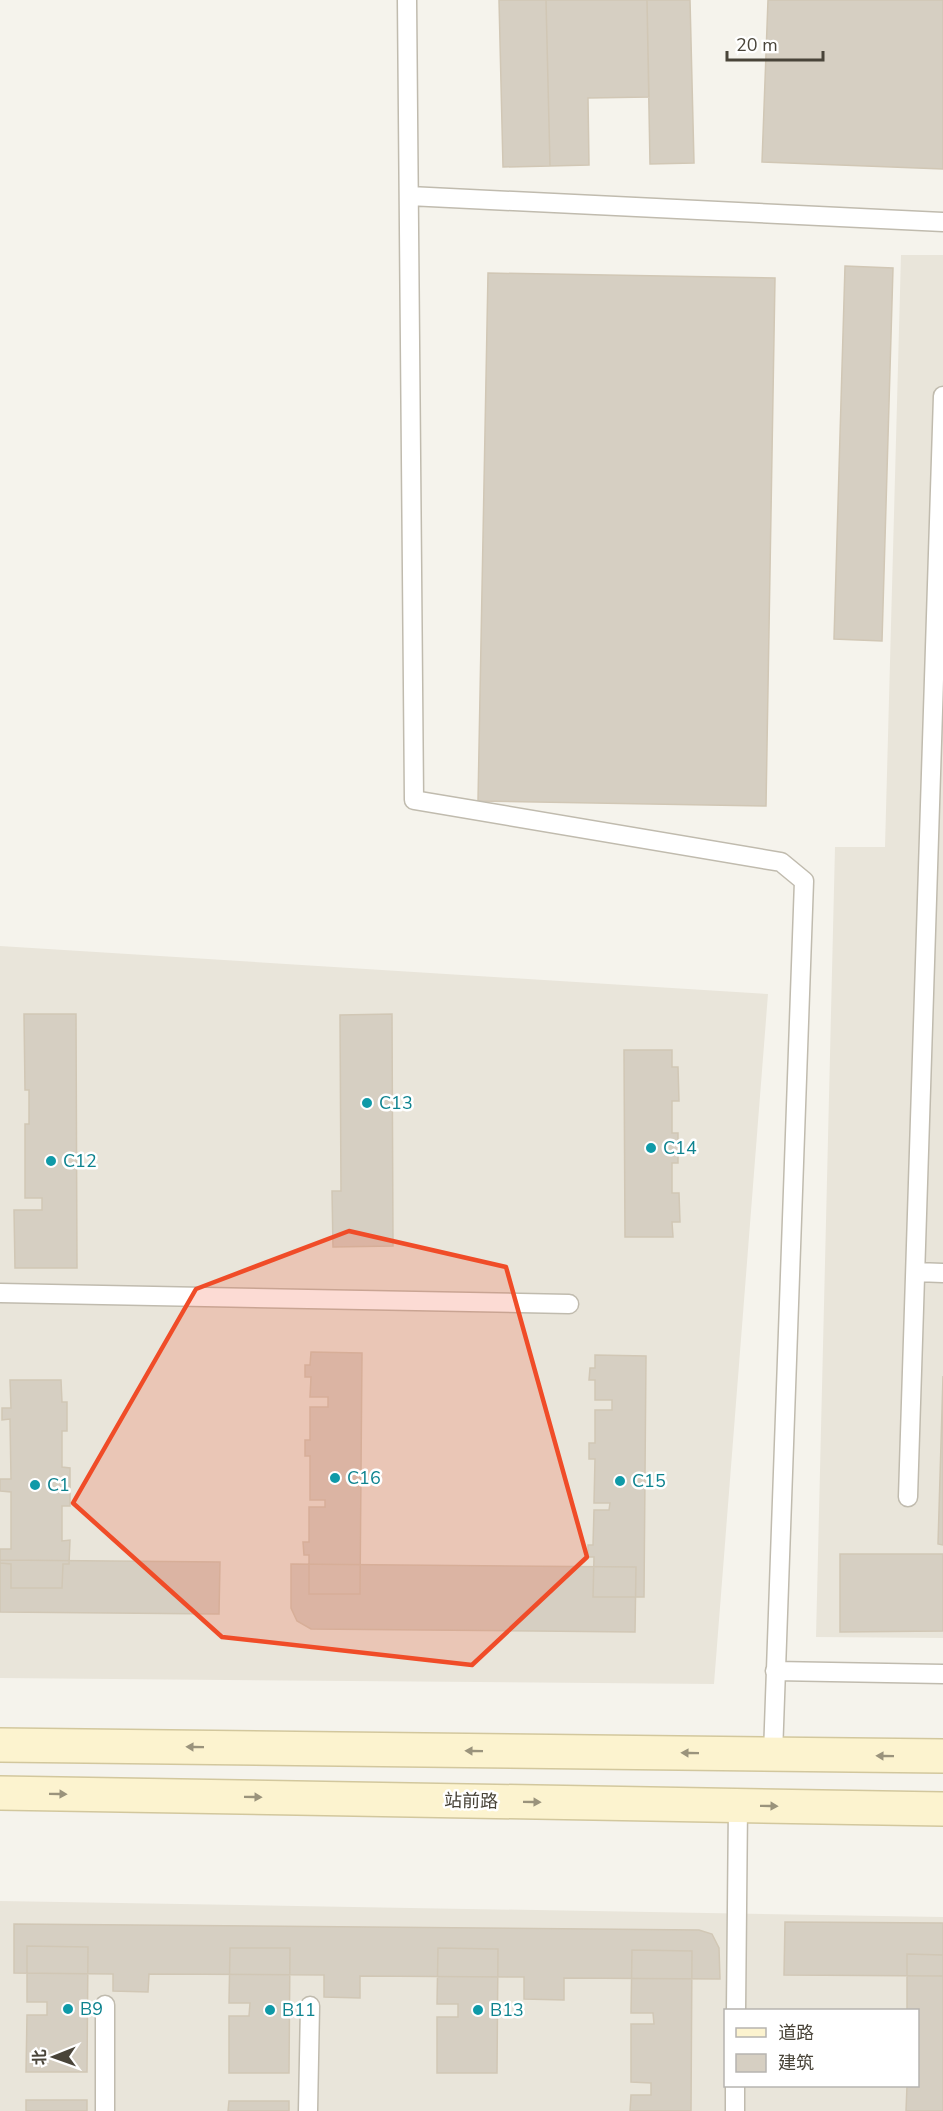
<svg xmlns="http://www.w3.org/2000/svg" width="943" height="2111" font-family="'Nunito Sans','Noto Sans SC',sans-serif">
  <rect width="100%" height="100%" fill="#f5f3ec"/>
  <path fill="#e9e5da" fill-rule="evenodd" d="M 901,255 L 943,255 L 943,1638 L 816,1637 L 835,847 L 885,847 Z
    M 0,946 L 768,994 L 714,1684 L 0,1678 Z
    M 0,1901 L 943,1917 L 943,2111 L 0,2111 ZM 726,2010 L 918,2010 L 918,2086 L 726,2086 Z"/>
  <path fill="#d6cfc2" stroke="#d1c7b5" stroke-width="1.5" d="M 499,0 L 546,0 L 550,166 L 503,167 Z
    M 546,0 L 647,0 L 649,97 L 588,98 L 589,165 L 550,166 Z
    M 647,0 L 690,0 L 694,163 L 650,164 Z
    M 768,0 L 943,0 L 943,169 L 762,162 Z
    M 845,266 L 893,268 L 882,641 L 834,639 Z
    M 488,273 L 775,278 L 766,806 L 478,801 Z
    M 24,1014 L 76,1014 L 77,1268 L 15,1268 L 14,1210 L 42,1210 L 42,1198 L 25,1198 L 25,1124 L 29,1124 L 29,1090 L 25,1090 Z
    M 392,1014 L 393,1246 L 333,1247 L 332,1191 L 341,1191 L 340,1015 Z
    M 624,1050 L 672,1050 L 672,1067 L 678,1067 L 679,1101 L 672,1101 L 672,1133 L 678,1133 L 678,1163 L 672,1163 L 672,1193 L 679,1193 L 680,1222 L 672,1222 L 673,1237 L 625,1237 Z
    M 311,1352 L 362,1353 L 360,1594 L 309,1594 L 309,1555 L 304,1555 L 303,1542 L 309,1542 L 309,1507 L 325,1507 L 325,1500 L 310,1500 L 310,1456 L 305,1456 L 305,1440 L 310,1440 L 310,1407 L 328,1407 L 328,1397 L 310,1397 L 311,1377 L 305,1377 L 305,1365 L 310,1365 Z
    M 595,1355 L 646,1356 L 644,1597 L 593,1597 L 594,1557 L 588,1557 L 588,1545 L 593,1545 L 594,1510 L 609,1510 L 610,1503 L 594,1503 L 595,1459 L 589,1459 L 589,1443 L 595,1443 L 595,1410 L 612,1410 L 612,1400 L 595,1400 L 595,1380 L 589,1380 L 590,1368 L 595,1368 Z
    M 943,1376 L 943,1545 L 938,1544 Z
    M 10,1380 L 61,1380 L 62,1402 L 67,1402 L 67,1431 L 62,1431 L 62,1467 L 70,1468 L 70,1506 L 62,1506 L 62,1541 L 70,1540 L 69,1564 L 63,1564 L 62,1588 L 11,1588 L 11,1564 L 0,1563 L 0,1549 L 11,1549 L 11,1492 L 0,1491 L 0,1479 L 11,1479 L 10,1419 L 2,1420 L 2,1408 L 11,1408 Z
    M 840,1554 L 943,1554 L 943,1631 L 840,1632 Z
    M 0,1560 L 220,1562 L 219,1614 L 0,1612 Z
    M 291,1564 L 636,1567 L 635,1632 L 311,1629 L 297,1621 L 291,1608 Z
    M 785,1922 L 943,1923 L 943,1976 L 784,1975 Z
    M 14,1924 L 699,1930 L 712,1934 L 719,1948 L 720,1979 L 564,1978 L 564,2000 L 524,1999 L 524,1977 L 360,1976 L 360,1998 L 324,1997 L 324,1975 L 149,1974 L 148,1992 L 113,1991 L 113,1974 L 14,1973 Z
    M 27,1946 L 88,1947 L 87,2072 L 26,2072 L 27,2015 L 47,2015 L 47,2002 L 27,2002 Z
    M 230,1948 L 290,1948 L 289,2073 L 229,2073 L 229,2016 L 249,2016 L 250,2003 L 229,2003 Z
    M 438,1948 L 498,1949 L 497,2073 L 437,2073 L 437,2017 L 458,2017 L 458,2004 L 437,2004 Z
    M 632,1950 L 692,1951 L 691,2111 L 630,2111 L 631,2095 L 651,2095 L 651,2083 L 631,2082 L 631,2024 L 654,2024 L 653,2013 L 631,2013 Z
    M 907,1954 L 943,1955 L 943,2111 L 906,2111 L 907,2086 L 918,2086 L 918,2010 L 907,2010 Z
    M 26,2100 L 87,2100 L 87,2111 L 26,2111 Z
    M 229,2101 L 289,2101 L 289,2111 L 228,2111 Z"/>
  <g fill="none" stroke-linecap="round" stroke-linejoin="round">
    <defs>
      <path id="lane" d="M 407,0 L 414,800 L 781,862 L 804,881 L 773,1754
        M 409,196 L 943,222
        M 916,1272 L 943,1273
        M 0,1293 L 569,1304
        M 908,1497 L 943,396
        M 775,1671 L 943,1674
        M 736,2010 L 738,1805
        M 105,2111 L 105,2005
        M 308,2111 L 310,2006
        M 735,2111 L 735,2086"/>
      <path id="secondary" d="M 0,1745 L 943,1756
        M 0,1793 L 943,1809"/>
    </defs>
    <use href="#lane" stroke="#c0bbae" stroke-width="21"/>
    <use href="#secondary" stroke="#d2c79d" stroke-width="36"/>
    <use href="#lane" stroke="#fff" stroke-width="18"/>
    <use href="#secondary" stroke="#fcf3cf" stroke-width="33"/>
  </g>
  <defs><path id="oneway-solid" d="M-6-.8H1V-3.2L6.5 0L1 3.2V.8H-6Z" transform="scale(1.5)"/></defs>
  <g fill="#9a937c">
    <use href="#oneway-solid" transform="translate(195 1747) rotate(-179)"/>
    <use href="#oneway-solid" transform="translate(474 1751) rotate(-179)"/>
    <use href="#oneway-solid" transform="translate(690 1753) rotate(-179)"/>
    <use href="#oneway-solid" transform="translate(885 1756) rotate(-179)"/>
    <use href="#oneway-solid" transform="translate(58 1794) rotate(1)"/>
    <use href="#oneway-solid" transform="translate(253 1797) rotate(1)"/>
    <use href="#oneway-solid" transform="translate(532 1802) rotate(1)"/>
    <use href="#oneway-solid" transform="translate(769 1806) rotate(1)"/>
  </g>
  <path fill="#f04c28" fill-opacity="0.2" stroke="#f04c28" stroke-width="4.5" stroke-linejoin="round" d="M 349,1231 L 506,1267 L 587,1557 L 472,1665 L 222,1637 L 73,1503 L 196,1289 Z"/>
  <g fill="#0f9aa8" stroke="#fff" stroke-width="2">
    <circle cx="367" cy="1103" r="6"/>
    <circle cx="651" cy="1148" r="6"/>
    <circle cx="51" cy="1161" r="6"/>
    <circle cx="335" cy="1478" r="6"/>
    <circle cx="620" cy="1481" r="6"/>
    <circle cx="35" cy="1485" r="6"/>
    <circle cx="68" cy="2009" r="6"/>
    <circle cx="270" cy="2010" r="6"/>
    <circle cx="478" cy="2010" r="6"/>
  </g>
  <g text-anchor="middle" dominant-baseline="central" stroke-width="5" stroke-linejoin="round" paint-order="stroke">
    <g font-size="18" fill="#0d838f" stroke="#fff" text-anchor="start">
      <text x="379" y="1103">C13</text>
      <text x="663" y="1148">C14</text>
      <text x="63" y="1161">C12</text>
      <text x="347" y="1478">C16</text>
      <text x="632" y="1481">C15</text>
      <text x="47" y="1485">C1</text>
      <text x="80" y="2009">B9</text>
      <text x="282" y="2010">B11</text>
      <text x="490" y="2010">B13</text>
    </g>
    <g font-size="18" fill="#494439" stroke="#fff">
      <text transform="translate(471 1801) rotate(1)">站前路</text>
    </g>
  </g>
  <rect x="724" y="2009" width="195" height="78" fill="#ffffff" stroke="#b6b4b0" stroke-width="1.5"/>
  <rect x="736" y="2028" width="30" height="9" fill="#fcf3cf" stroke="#b6b4b0" stroke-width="1.5"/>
  <text x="778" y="2039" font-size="18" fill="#494439">道路</text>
  <rect x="736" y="2054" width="30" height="18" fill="#d6cfc2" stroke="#b6b4b0" stroke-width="1.5"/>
  <text x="778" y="2069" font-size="18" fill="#494439">建筑</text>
  <g transform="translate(54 2057) rotate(269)" stroke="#ffffff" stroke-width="4.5" paint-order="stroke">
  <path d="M0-4.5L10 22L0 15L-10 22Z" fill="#494439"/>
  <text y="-9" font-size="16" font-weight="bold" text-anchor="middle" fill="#494439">北</text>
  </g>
  <path d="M727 51v9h96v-9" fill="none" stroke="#494439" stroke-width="3"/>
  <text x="736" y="51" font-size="18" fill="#494439" stroke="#ffffff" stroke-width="4.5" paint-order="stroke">20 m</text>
</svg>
